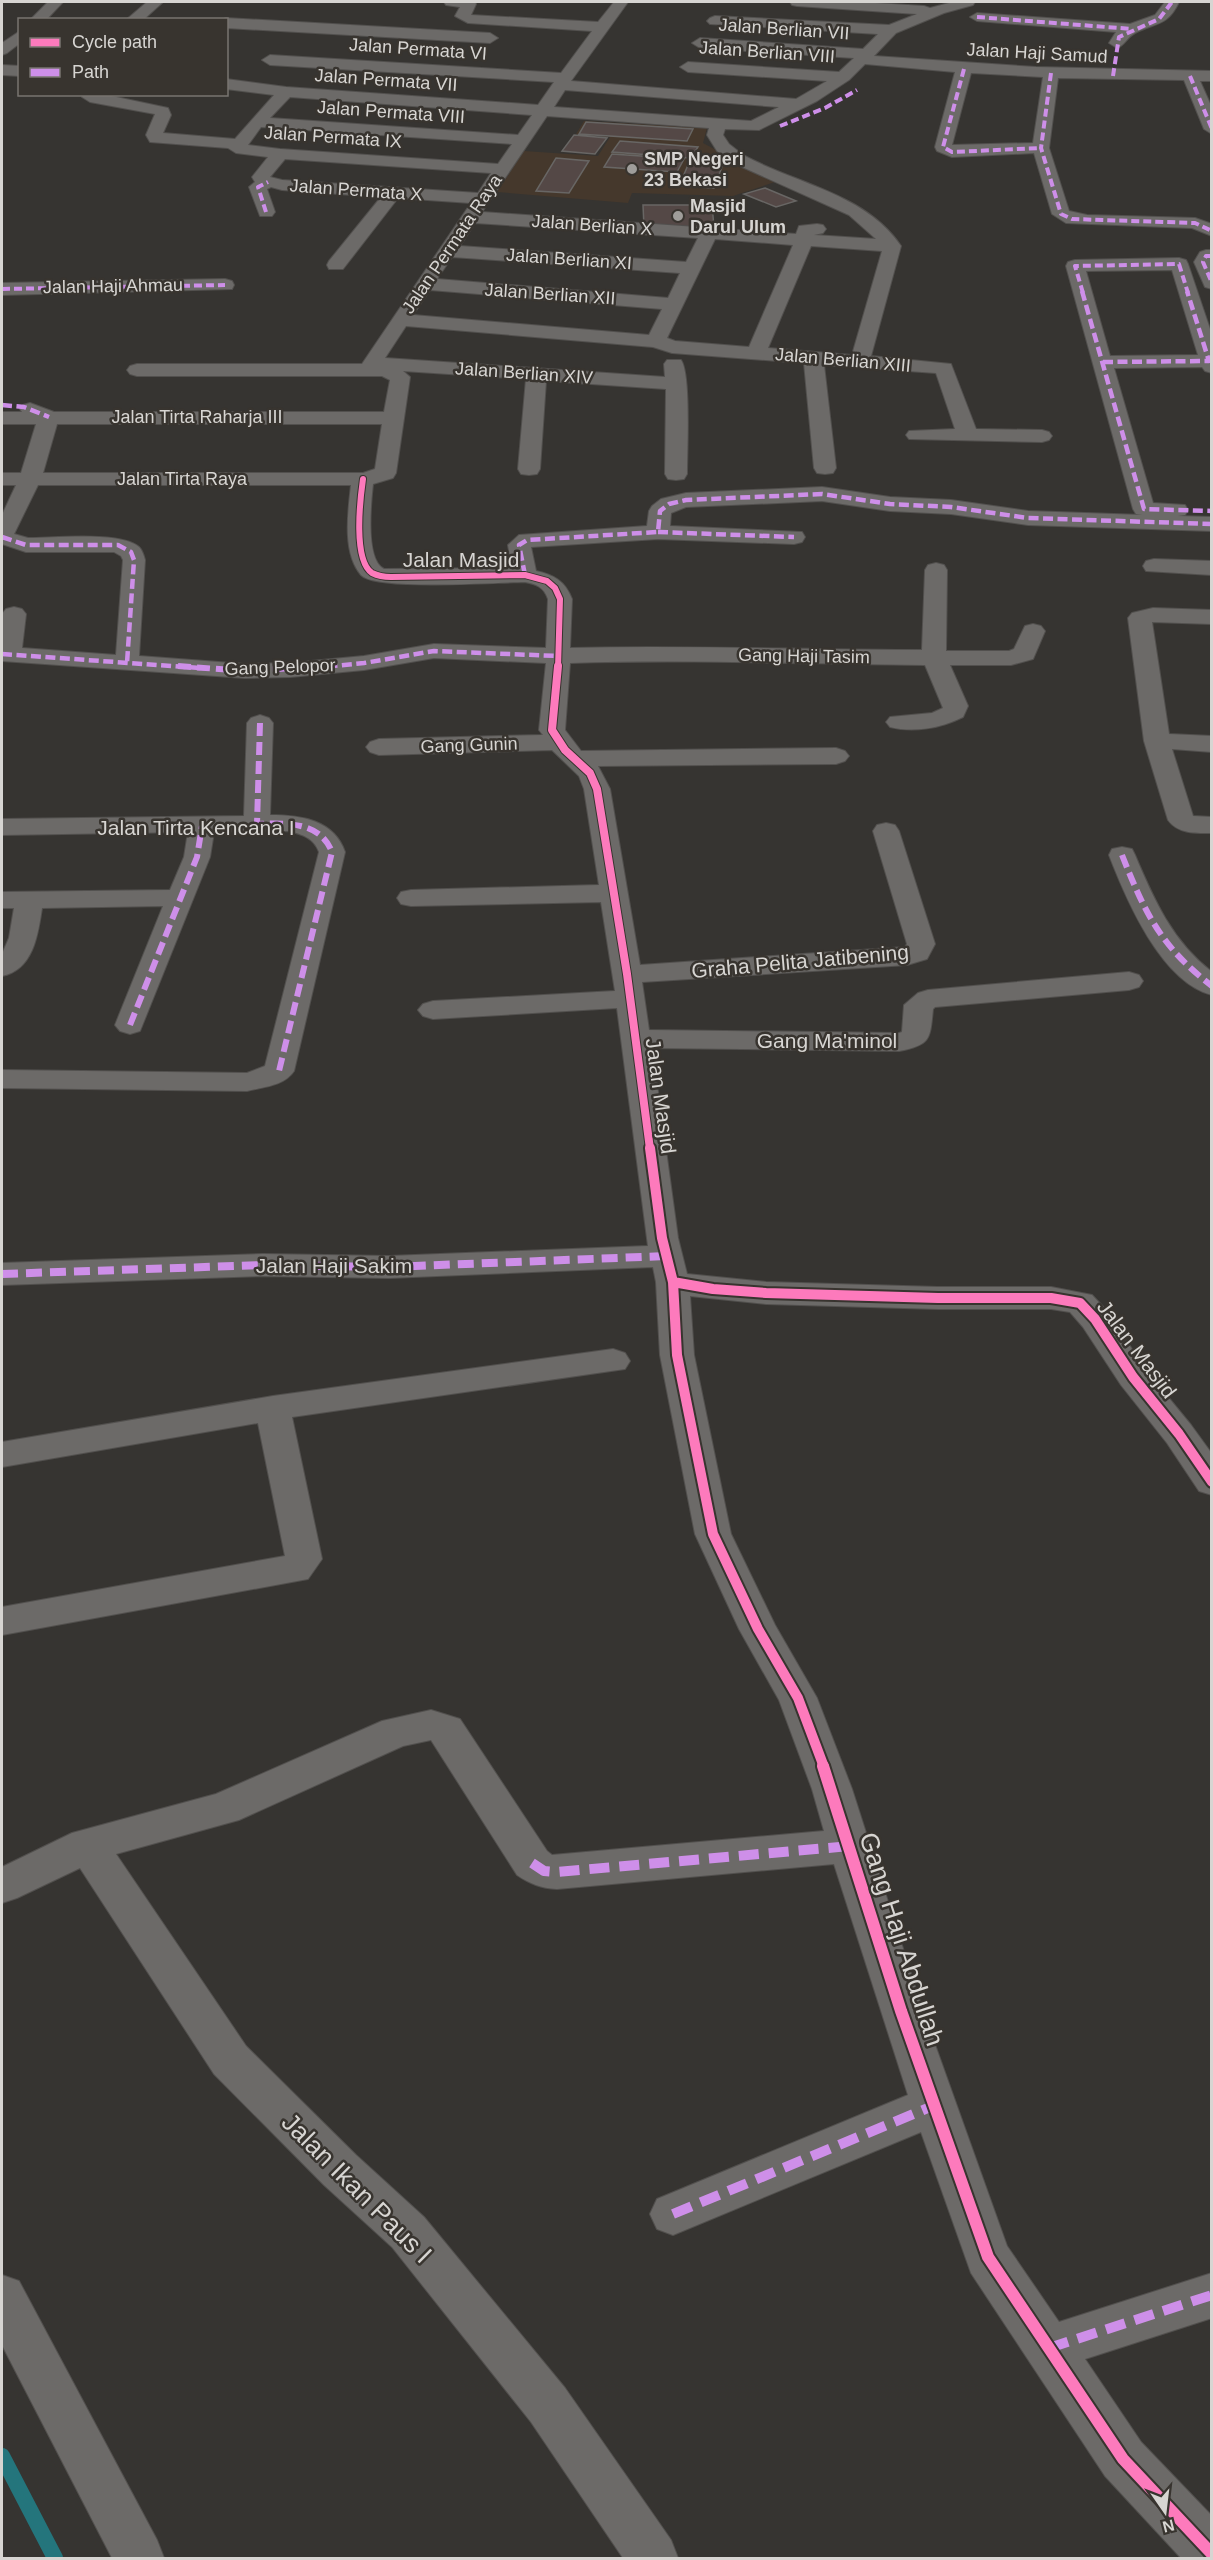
<svg xmlns="http://www.w3.org/2000/svg" width="1213" height="2560" font-family="Arial,sans-serif">
  <rect width="100%" height="100%" fill="#363431"/>
  <path fill="#45382c" d="M 584,121 L 707,128 L 703,143 L 775,182 L 733,196 L 632,193 L 628,203 L 497,192 L 524,151 L 598,156 L 610,137 L 576,134 Z"/>
  <g fill="none" stroke-linecap="round" stroke-linejoin="round">
    <path stroke="#24757c" stroke-width="16" d="M 2,2456 L 55,2558"/>
  </g>
  <path fill="#544846" stroke="#686664" stroke-width="1.5" d="M 586,122 L 693,129 L 687,141 L 579,134 Z
    M 574,135 L 607,138 L 595,154 L 562,151 Z
    M 620,141 L 698,147 L 691,158 L 612,152 Z
    M 612,154 L 684,159 L 677,172 L 604,167 Z
    M 556,158 L 589,161 L 569,193 L 536,191 Z
    M 688,165 L 722,167 L 714,188 L 679,186 Z
    M 765,188 L 796,201 L 776,207 L 744,194 Z
    M 643,205 L 712,205 L 714,227 L 644,227 Z"/>
  <g fill="none" stroke-linecap="round" stroke-linejoin="round">
    <defs>
      <path id="minor" d="M 48,2 L 63,2 L 46,20 L 30,20 Z
        M 147,2 L 163,2 L 143,20 L 126,20 Z
        M 444,2 L 475,2 L 476,4 L 471,15 L 598,22 L 614,2 L 628,2 L 571,81 L 796,99 L 827,81 L 688,72 L 680,67 L 688,62 L 839,72 L 854,58 L 700,48 L 692,43 L 700,38 L 863,49 L 878,34 L 710,24 L 707,21 L 710,18 L 715,16 L 889,25 L 917,14 L 797,6 L 792,5 L 790,2 L 860,2 L 924,6 L 930,8 L 953,2 L 975,2 L 973,5 L 944,13 L 896,33 L 874,56 L 1036,67 L 1212,71 L 1212,81 L 1200,81 L 1212,108 L 1212,134 L 1204,129 L 1184,80 L 1058,78 L 1049,148 L 1069,211 L 1087,215 L 1195,218 L 1212,224 L 1212,236 L 1192,228 L 1066,223 L 1052,214 L 1034,153 L 952,157 L 937,151 L 935,147 L 955,72 L 865,64 L 849,80 L 817,101 L 759,130 L 725,129 L 723,135 L 729,144 L 743,155 C 796,184 865,193 901,246 L 871,356 L 951,364 L 976,429 L 1042,430 L 1049,432 L 1052,436 L 1049,440 L 1042,442 L 909,439 L 906,435 L 909,431 L 955,429 L 936,373 L 824,365 L 836,468 L 833,473 L 825,474 L 817,473 L 814,468 L 804,363 L 672,353 L 653,347 L 406,326 L 385,358 L 665,377 L 664,364 L 667,360 L 681,360 C 691,374 687,452 687,474 L 684,479 L 676,480 L 668,479 L 665,474 L 666,389 L 546,381 L 540,469 L 537,474 L 529,475 L 521,474 L 518,469 L 526,379 L 403,371 L 410,377 L 396,473 L 393,478 L 373,484 C 371,502 365,560 384,569 L 512,568 L 508,545 L 519,535 L 647,526 L 649,511 L 652,506 L 661,499 L 686,493 L 822,487 L 890,497 L 951,500 L 1028,511 L 1142,515 L 1136,514 L 1133,509 L 1066,266 L 1068,262 L 1075,260 L 1179,258 L 1186,260 L 1188,264 L 1212,335 L 1212,373 L 1205,371 L 1202,367 L 1114,368 L 1153,503 L 1185,505 L 1188,510 L 1185,515 L 1178,516 L 1212,517 L 1212,531 L 1028,525 L 951,514 L 890,511 L 822,501 L 686,507 L 671,513 L 670,526 L 802,532 L 805,537 L 802,542 L 794,544 L 658,539 L 531,547 L 536,571 C 554,575 565,581 572,599 L 570,648 C 687,645 805,650 922,650 L 925,570 L 928,565 L 936,563 L 944,565 L 947,570 L 946,651 L 1009,651 L 1014,649 L 1025,626 L 1033,624 L 1041,626 L 1045,631 L 1033,659 L 1011,665 L 950,665 L 968,706 L 963,717 C 941,728 914,733 890,727 L 886,722 L 890,717 L 932,713 L 943,708 L 925,665 C 807,664 688,659 570,663 L 565,730 L 581,751 L 836,748 L 845,751 L 849,756 L 845,761 L 836,764 L 598,766 L 610,789 L 640,965 L 905,947 L 907,944 L 873,831 L 877,825 L 886,823 L 895,825 L 899,831 L 935,944 L 927,959 L 907,965 L 642,982 L 649,1030 L 899,1033 L 902,1032 L 904,1005 L 918,993 L 928,990 L 1129,972 L 1139,975 L 1143,981 L 1139,987 L 1129,990 L 935,1007 L 933,1009 C 930,1039 931,1045 899,1051 L 652,1048 L 678,1238 L 687,1274 L 766,1282 L 938,1287 L 1051,1287 L 1092,1295 L 1107,1311 L 1145,1369 L 1191,1425 L 1212,1454 L 1212,1495 L 1199,1491 L 1167,1443 L 1121,1385 L 1083,1327 L 1070,1312 L 1051,1309 L 938,1309 L 766,1304 L 690,1296 L 694,1355 L 731,1534 L 775,1625 L 817,1698 L 852,1789 L 923,2011 L 1007,2246 L 1059,2322 L 1212,2273 L 1212,2318 L 1085,2359 L 1141,2442 L 1212,2516 L 1212,2558 L 1181,2558 L 1105,2476 L 971,2273 L 921,2132 L 673,2235 L 657,2229 L 650,2214 L 657,2199 L 908,2095 L 834,1864 L 557,1889 C 541,1888 530,1884 517,1875 L 431,1740 L 403,1746 L 239,1820 L 116,1854 L 246,2046 L 356,2155 L 424,2217 L 565,2388 L 671,2540 L 678,2558 L 623,2558 L 531,2422 L 392,2247 L 324,2185 L 214,2074 L 80,1868 L 17,1898 L 2,1903 L 2,1867 L 72,1833 L 216,1794 L 382,1721 L 431,1710 L 460,1719 L 547,1851 L 552,1855 L 824,1831 L 812,1789 L 779,1700 L 739,1629 L 695,1534 L 660,1355 L 656,1282 L 653,1267 L 389,1278 L 263,1276 L 2,1285 L 2,1263 L 263,1254 L 389,1256 L 648,1246 L 617,1008 L 433,1019 L 423,1016 L 418,1010 L 423,1004 L 433,1001 L 615,991 L 601,902 L 411,906 L 401,904 L 397,898 L 401,892 L 411,890 L 599,885 L 584,789 L 579,776 L 552,750 L 379,755 L 370,752 L 366,747 L 370,742 L 379,739 L 543,735 L 539,730 L 546,663 L 434,658 L 364,670 L 290,677 L 245,678 L 2,661 L 2,614 L 6,609 L 14,607 L 22,609 L 26,614 L 22,648 L 116,655 L 123,560 L 121,556 L 114,552 L 26,552 L 2,544 L 2,515 L 16,485 L 2,485 L 2,473 L 21,473 L 36,424 L 2,424 L 2,412 L 22,412 L 20,409 L 23,405 L 30,403 L 54,412 L 384,412 L 390,380 L 382,376 L 137,376 L 130,374 L 127,370 L 130,366 L 137,364 L 362,364 L 471,203 L 398,198 L 343,269 L 329,269 L 327,265 L 329,261 L 381,197 L 282,190 L 271,187 L 267,189 L 275,212 L 272,216 L 260,216 L 249,187 L 255,182 L 252,177 L 268,157 L 236,153 L 228,148 L 150,142 L 146,135 L 155,114 L 90,102 L 82,97 L 84,94 L 102,94 L 168,108 L 171,115 L 163,133 L 235,139 L 274,95 L 226,89 L 226,79 L 286,87 L 538,105 L 554,82 L 270,65 L 262,60 L 270,55 L 561,73 L 592,31 L 468,23 L 455,16 L 460,7 L 446,5 ZM 971,73 L 1043,77 L 1033,143 L 952,145 ZM 565,90 L 779,107 L 751,121 L 554,107 ZM 290,97 L 532,115 L 518,135 L 270,118 ZM 547,116 L 709,128 L 707,135 L 717,151 L 731,162 L 849,215 L 876,239 L 814,235 L 823,233 L 826,229 L 823,225 L 817,224 L 799,226 L 796,234 L 482,212 ZM 261,127 L 512,144 L 498,164 L 280,149 L 248,145 ZM 285,159 L 491,173 L 478,193 L 282,180 L 270,177 ZM 475,223 L 698,238 L 686,262 L 460,246 ZM 715,239 L 793,245 L 749,347 L 675,341 L 667,338 ZM 811,246 L 882,251 L 852,355 L 768,348 ZM 452,257 L 680,273 L 668,298 L 437,279 ZM 1172,270 L 1198,355 L 1110,356 L 1086,271 ZM 430,290 L 662,309 L 649,335 L 413,315 ZM 57,424 L 382,424 L 375,469 L 363,473 L 43,473 ZM 38,485 L 351,485 C 348,512 342,553 361,575 C 376,591 498,582 525,582 C 536,584 544,587 548,599 L 546,648 L 434,644 L 364,656 L 290,663 L 245,664 L 139,656 L 145,560 C 144,556 142,550 139,547 C 121,531 54,538 28,538 L 14,534 Z
        M 1165,2 L 1179,2 C 1167,27 1156,22 1135,33 C 1127,37 1125,45 1117,48 L 1109,43 L 1116,32 L 977,21 L 970,17 L 977,13 L 1130,24 L 1155,15 Z
        M 226,18 L 490,33 L 498,38 L 490,43 L 226,28 L 226,20 L 222,20 Z
        M 20,31 L 20,43 L 7,53 L 2,55 L 2,43 Z
        M 2,65 L 20,66 L 20,76 L 2,75 Z
        M 1206,250 L 1212,250 L 1212,289 L 1205,287 L 1194,262 L 1200,252 Z
        M 225,279 L 232,281 L 234,285 L 232,289 L 2,295 L 2,283 Z
        M 1154,559 L 1212,561 L 1212,575 L 1146,571 L 1143,566 L 1146,561 Z
        M 1153,608 L 1212,610 L 1212,624 L 1152,622 L 1169,734 L 1212,736 L 1212,752 L 1172,749 L 1193,816 L 1212,817 L 1212,833 C 1196,833 1178,834 1168,820 L 1144,741 L 1128,618 L 1132,613 Z
        M 260,715 L 269,718 L 273,723 L 270,815 C 301,815 334,820 345,852 L 294,1071 C 284,1086 263,1087 247,1091 L 2,1088 L 2,1070 L 247,1073 L 265,1066 L 319,852 C 314,838 302,834 288,831 L 214,832 L 210,857 L 140,1031 L 130,1034 L 120,1031 L 115,1025 L 163,906 L 42,908 C 38,935 33,970 2,976 L 2,954 L 9,938 L 14,908 L 2,908 L 2,892 L 170,890 L 184,857 L 188,832 L 2,835 L 2,819 L 244,816 L 247,723 L 251,718 Z
        M 1122,847 L 1132,849 L 1135,855 C 1154,900 1172,941 1212,972 L 1212,995 C 1161,982 1126,899 1109,855 L 1112,849 Z
        M 613,1349 L 625,1353 L 630,1361 L 625,1369 L 292,1417 L 322,1559 L 308,1579 L 2,1635 L 2,1607 L 285,1556 L 258,1423 L 2,1467 L 2,1442 L 273,1396 Z
        M 2,2275 L 19,2281 L 157,2540 L 164,2558 L 112,2558 L 2,2345 Z"/>
    </defs>
    <use href="#minor" stroke="#52504e" stroke-width="2"/>
    <use href="#minor" fill="#6c6a68" fill-rule="evenodd"/>
    <path stroke="#ce8fe9" stroke-width="4" stroke-dasharray="8 4" stroke-linecap="butt" d="M 977,17 L 1132,29
      M 964,69 L 943,147 L 952,152 L 1041,148
      M 1051,73 L 1041,148 L 1061,214 L 1072,219 L 1195,223 L 1212,231
      M 1113,76 L 1119,37 L 1159,19 L 1172,2
      M 1190,76 L 1212,129
      M 780,126 L 825,108 L 857,90
      M 266,212 L 258,187 L 268,182
      M 1212,256 L 1206,256 L 1203,262 L 1212,283
      M 2,289 L 225,285
      M 1083,293 L 1075,266 L 1179,264 L 1188,293"/>
    <path stroke="#ce8fe9" stroke-width="4.5" stroke-dasharray="10 4.5" stroke-linecap="butt" d="M 1082,291 L 1144,509 L 1212,511
      M 1103,362 L 1209,361 L 1187,291
      M 2,405 L 24,407 L 49,417
      M 658,532 L 794,537
      M 2,537 L 26,545 L 118,545 L 131,552 L 134,560 L 127,663
      M 525,575 L 519,545 L 527,540 L 658,532 L 660,511 L 669,504 L 686,500 L 822,494 L 890,504 L 951,507 L 1028,518 L 1212,524
      M 2,654 L 200,668
      M 313,668 L 364,663 L 434,651 L 558,656"/>
    <path stroke="#ce8fe9" stroke-width="6" stroke-dasharray="13 6" stroke-linecap="butt" d="M 178,666 L 245,671 L 329,666
      M 260,723 L 257,824 C 286,823 320,821 332,852 L 279,1071
      M 1122,855 C 1145,913 1161,947 1212,986
      M 130,1025 L 197,857 L 202,826"/>
    <path stroke="#ce8fe9" stroke-width="8" stroke-dasharray="16 8" stroke-linecap="butt" d="M 2,1274 L 263,1265 L 389,1267 L 666,1256"/>
    <path stroke="#ce8fe9" stroke-width="10" stroke-dasharray="20 10" stroke-linecap="butt" d="M 532,1863 L 544,1871 L 557,1872 L 850,1846
      M 673,2214 L 935,2105
      M 1049,2348 L 1212,2295"/>
    <defs>
      <path id="cycleway-far3" d="M 363,479 C 360,500 353,560 372,573 C 378,576 385,577 391,577 L 525,575 L 547,581 L 555,588 L 560,599 L 558,668"/>
      <path id="cycleway-far2" d="M 558,666 L 552,730 L 565,750 L 590,773 L 597,789 L 627,974 L 650,1149"/>
      <path id="cycleway-far1" d="M 650,1148 L 662,1238 L 673,1282 L 713,1289 L 766,1293 L 938,1298 L 1051,1298 L 1080,1303 L 1095,1319 L 1133,1377 L 1179,1434 L 1212,1482
        M 673,1282 L 677,1355 L 713,1534 L 758,1629 L 798,1698 L 824,1767"/>
      <path id="cycleway" d="M 823,1766 L 901,2011 L 988,2257 L 1123,2459 L 1212,2554"/>
    </defs>
    <use href="#cycleway-far3" stroke="#38342f" stroke-width="8"/>
    <use href="#cycleway-far2" stroke="#38342f" stroke-width="10"/>
    <use href="#cycleway-far1" stroke="#38342f" stroke-width="14"/>
    <use href="#cycleway" stroke="#38342f" stroke-width="16"/>
    <use href="#cycleway-far3" stroke="#fd7abc" stroke-width="6"/>
    <use href="#cycleway-far2" stroke="#fd7abc" stroke-width="8"/>
    <use href="#cycleway-far1" stroke="#fd7abc" stroke-width="10"/>
    <use href="#cycleway" stroke="#fd7abc" stroke-width="12"/>
  </g>
  <g fill="#9f9d9a" stroke="#38342f" stroke-width="2">
    <circle cx="632" cy="169" r="6"/>
    <circle cx="678" cy="216" r="6"/>
  </g>
  <g text-anchor="middle" dominant-baseline="central" stroke-width="5" stroke-linejoin="round" paint-order="stroke">
    <g font-size="18" fill="#d7d5d2" stroke="#38342f">
      <text transform="translate(784 29) rotate(4)">Jalan Berlian VII</text>
      <text transform="translate(418 49) rotate(4)">Jalan Permata VI</text>
      <text transform="translate(767 52) rotate(4)">Jalan Berlian VIII</text>
      <text transform="translate(1037 53) rotate(3)">Jalan Haji Samud</text>
      <text transform="translate(386 80) rotate(4)">Jalan Permata VII</text>
      <text transform="translate(391 112) rotate(4)">Jalan Permata VIII</text>
      <text transform="translate(333 137) rotate(4)">Jalan Permata IX</text>
      <text transform="translate(356 190) rotate(4)">Jalan Permata X</text>
      <text transform="translate(592 225) rotate(4)">Jalan Berlian X</text>
      <text transform="translate(452 244) rotate(-56)">Jalan Permata Raya</text>
      <text transform="translate(569 259) rotate(4)">Jalan Berlian XI</text>
      <text transform="translate(113 286) rotate(-1)">Jalan Haji Ahmau</text>
      <text transform="translate(550 294) rotate(4)">Jalan Berlian XII</text>
      <text transform="translate(843 360) rotate(5)">Jalan Berlian XIII</text>
      <text transform="translate(524 373) rotate(4)">Jalan Berlian XIV</text>
      <text x="197" y="417">Jalan Tirta Raharja III</text>
      <text x="182" y="479">Jalan Tirta Raya</text>
      <text transform="translate(804 656) rotate(1)">Gang Haji Tasim</text>
      <text transform="translate(280 667) rotate(-2)">Gang Pelopor</text>
      <text transform="translate(469 745) rotate(-2)">Gang Gunin</text>
    </g>
    <g font-size="18" font-weight="bold" fill="#d7d5d2" stroke="#38342f" text-anchor="start">
      <text x="644" y="159">SMP Negeri<tspan x="644" dy="21">23 Bekasi</tspan></text>
      <text x="690" y="206">Masjid<tspan x="690" dy="21">Darul Ulum</tspan></text>
    </g>
    <g font-size="21" fill="#d7d5d2" stroke="#38342f">
      <text x="461" y="559">Jalan Masjid</text>
      <text x="196" y="827">Jalan Tirta Kencana I</text>
      <text transform="translate(800 961) rotate(-5)">Graha Pelita Jatibening</text>
      <text x="827" y="1040">Gang Ma'minol</text>
      <text transform="translate(661 1096) rotate(82)">Jalan Masjid</text>
      <text x="334" y="1265">Jalan Haji Sakim</text>
      <text transform="translate(1137 1349) rotate(53)">Jalan Masjid</text>
    </g>
    <g font-size="26" fill="#d7d5d2" stroke="#38342f">
      <text transform="translate(902 1939) rotate(72)">Gang Haji Abdullah</text>
      <text transform="translate(357 2188) rotate(45)">Jalan Ikan Paus I</text>
    </g>
  </g>
  <rect width="1213" height="2560" fill="none" stroke="#d7d5d2" stroke-width="6"/>
  <rect x="18" y="18" width="210" height="78" fill="#38342f" stroke="#787470" stroke-width="1.5"/>
  <rect x="30" y="38" width="30" height="9" fill="#fd7abc" stroke="#787470" stroke-width="1.5"/>
  <text x="72" y="48" font-size="18" fill="#d7d5d2">Cycle path</text>
  <rect x="30" y="68" width="30" height="9" fill="#ce8fe9" stroke="#787470" stroke-width="1.5"/>
  <text x="72" y="78" font-size="18" fill="#d7d5d2">Path</text>
  <g transform="translate(1165 2512) rotate(166)" stroke="#38342f" stroke-width="4.5" paint-order="stroke">
  <path d="M0-4.5L10 22L0 15L-10 22Z" fill="#d7d5d2"/>
  <text y="-9" font-size="16" font-weight="bold" text-anchor="middle" fill="#d7d5d2">N</text>
  </g>
</svg>
